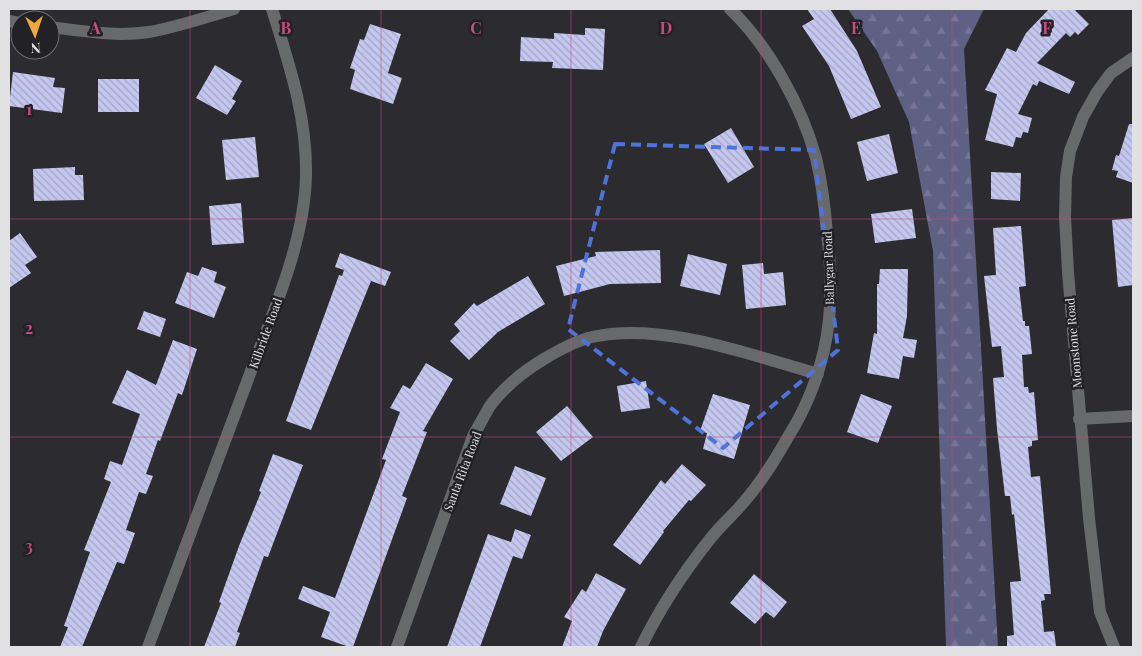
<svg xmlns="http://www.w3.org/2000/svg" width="1142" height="656" font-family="'Playfair Display',serif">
  <defs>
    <pattern id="forest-firs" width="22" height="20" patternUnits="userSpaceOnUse" patternTransform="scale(1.25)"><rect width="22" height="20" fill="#5e6084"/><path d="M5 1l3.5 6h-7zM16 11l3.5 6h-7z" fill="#757695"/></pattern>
    <pattern id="building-back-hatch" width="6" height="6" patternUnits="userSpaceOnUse" patternTransform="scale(1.25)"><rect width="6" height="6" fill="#c4c7ef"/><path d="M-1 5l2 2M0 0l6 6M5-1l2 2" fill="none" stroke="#a4a6c4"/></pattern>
  </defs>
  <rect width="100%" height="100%" fill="#2c2c30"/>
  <path fill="url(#forest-firs)" d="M 848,9 L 984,9 L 964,49 L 998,647 L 946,647 L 933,251 L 909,122 L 877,51 Z"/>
  <path fill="url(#building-back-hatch)" d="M 807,9 L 830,9 L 857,51 L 881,107 L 851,119 L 829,66 L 802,26 L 814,19 Z
    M 1049,9 L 1074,9 L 1089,24 L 1078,35 L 1075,32 L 1070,37 L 1066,33 L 1037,63 L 1075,82 L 1069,94 L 1039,81 L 1037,86 L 1033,84 L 1018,114 L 1032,118 L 1028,133 L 1023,132 L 1021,138 L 1016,137 L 1013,147 L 985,140 L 997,94 L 985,90 L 1007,48 L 1016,52 L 1026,33 Z
    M 370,24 L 401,34 L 388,73 L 402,78 L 393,104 L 350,89 L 355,70 L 350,68 L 360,39 L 364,40 Z
    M 585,28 L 605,29 L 603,70 L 552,68 L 553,62 L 520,61 L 521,37 L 554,39 L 554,33 L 585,35 Z
    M 215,65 L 242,81 L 232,99 L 236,101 L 227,115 L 196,98 Z
    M 13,72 L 55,78 L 53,87 L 65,88 L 62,113 L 9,106 Z
    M 98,79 L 139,79 L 139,112 L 98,112 Z
    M 1129,124 L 1133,124 L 1133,183 L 1116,177 L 1118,171 L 1112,170 L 1116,155 L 1119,156 Z
    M 731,128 L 754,167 L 728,183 L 704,144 Z
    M 889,134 L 898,173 L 867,181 L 857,142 Z
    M 255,137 L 259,177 L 226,180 L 222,140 Z
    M 75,167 L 75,175 L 83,175 L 84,200 L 34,201 L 33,169 Z
    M 991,172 L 1021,173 L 1020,201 L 991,199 Z
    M 241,203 L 244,243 L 212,245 L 209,206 Z
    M 912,209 L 916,238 L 875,243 L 871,214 Z
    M 1133,218 L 1133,285 L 1118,287 L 1112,220 Z
    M 1021,226 L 1026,286 L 1019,287 L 1023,321 L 1025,321 L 1025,326 L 1029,326 L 1032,354 L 1022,355 L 1024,387 L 1028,387 L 1029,393 L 1034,392 L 1038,440 L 1032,441 L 1032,446 L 1028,447 L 1031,477 L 1040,476 L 1045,530 L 1051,594 L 1044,594 L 1045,600 L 1041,601 L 1044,632 L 1054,631 L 1056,646 L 1048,647 L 1007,647 L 1007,636 L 1014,635 L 1010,582 L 1021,581 L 1014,514 L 1012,515 L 1010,496 L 1005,496 L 997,429 L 993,378 L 1004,377 L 1001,346 L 992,347 L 984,276 L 996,275 L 993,228 Z
    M 20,233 L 37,257 L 25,265 L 31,273 L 9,288 L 9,241 Z
    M 660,250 L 661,283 L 610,284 L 564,296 L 556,266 L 596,256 L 595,252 Z
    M 340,253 L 391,272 L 385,286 L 371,281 L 311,430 L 286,421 L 339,275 L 342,276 L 344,270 L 335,267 Z
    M 688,254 L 727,264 L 720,295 L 680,286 Z
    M 763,263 L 764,274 L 783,272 L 786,305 L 746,309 L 742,265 Z
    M 202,267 L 217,272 L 214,282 L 226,287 L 214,318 L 175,303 L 187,272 L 198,276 Z
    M 880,269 L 908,269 L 907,316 L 903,338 L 917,340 L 914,358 L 903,356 L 899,379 L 867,373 L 874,333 L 877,334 L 877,284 L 879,284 Z
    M 528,276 L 545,304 L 498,332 L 469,360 L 450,341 L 460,331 L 454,324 L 474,303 L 477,306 Z
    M 144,311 L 166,319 L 160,337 L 137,329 Z
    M 173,340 L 197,349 L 182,395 L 178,393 L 160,441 L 158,440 L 146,474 L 153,476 L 146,494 L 139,492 L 126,530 L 135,533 L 124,564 L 117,562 L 82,647 L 60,647 L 68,627 L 64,626 L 90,552 L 84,550 L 111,482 L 104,479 L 110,461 L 122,465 L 140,414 L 112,403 L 127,370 L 156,385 Z
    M 426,363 L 453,379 L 423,431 L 427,432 L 402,496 L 407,498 L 353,647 L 349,647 L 321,637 L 330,612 L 298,599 L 303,586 L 335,598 L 386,460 L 382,459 L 400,412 L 390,408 L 403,385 L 410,389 Z
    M 646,381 L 650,408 L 621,412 L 617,386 Z
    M 713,394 L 750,405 L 734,459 L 703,449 L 707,433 L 700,431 Z
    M 861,394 L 892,406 L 878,443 L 847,432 Z
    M 567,406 L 593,437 L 561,461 L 536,432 Z
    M 273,454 L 303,465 L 268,557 L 264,556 L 237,632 L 240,633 L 235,647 L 204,647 L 221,603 L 219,602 L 239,546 L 261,492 L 259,491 Z
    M 682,464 L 706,485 L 691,501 L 689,500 L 663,531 L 664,532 L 640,565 L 613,545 L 661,480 L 665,484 Z
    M 515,466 L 546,478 L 531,516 L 500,504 Z
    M 515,529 L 531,535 L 522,559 L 513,556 L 480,647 L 447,647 L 488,534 L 511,542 Z
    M 596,573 L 626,589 L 603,631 L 597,647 L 562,647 L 572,621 L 564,617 L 582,589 L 586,592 Z
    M 754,574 L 787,602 L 774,618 L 766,612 L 755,624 L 730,603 Z"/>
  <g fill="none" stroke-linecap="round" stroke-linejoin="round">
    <path stroke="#68696b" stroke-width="12" d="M 9,21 L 20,23
      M 50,27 C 82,31 117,37 149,32 C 178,27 206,17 234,9
      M 1079,419 L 1133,416
      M 148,647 C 183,555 217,463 251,371 C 274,310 305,240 306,175 C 307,116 289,64 272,9
      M 397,647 L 473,436 C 479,426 484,416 490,406 C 504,387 524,371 544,359 C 559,350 575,341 592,337 C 661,321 751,355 818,374
      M 641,647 C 660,608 683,573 710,539 C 720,526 733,515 743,503 C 761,483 775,460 788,437 C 805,410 817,381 824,350 C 833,311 832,273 827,233 C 825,208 822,183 816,158 C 802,107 769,46 730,9
      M 1114,647 L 1100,612 L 1089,518 L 1068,272 L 1065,217 L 1066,177 L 1070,151 L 1083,117 L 1097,92 L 1111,73 L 1133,58"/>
  </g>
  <path fill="none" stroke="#4e73db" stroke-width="4" stroke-dasharray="10 6" stroke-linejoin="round" d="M 615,144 L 814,150 L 838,350 L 723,448 L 568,329 Z"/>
  <path fill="none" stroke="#ca4a7d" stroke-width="1" stroke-opacity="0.55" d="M 190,9 L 190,647M 381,9 L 381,647M 571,9 L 571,647M 761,9 L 761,647M 952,9 L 952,647M 9,219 L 1133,219M 9,437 L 1133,437"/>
  <g text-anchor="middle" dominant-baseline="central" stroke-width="5" stroke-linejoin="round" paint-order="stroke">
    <g font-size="12" fill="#e1e1e4" stroke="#222226">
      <text transform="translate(828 268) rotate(-92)">Ballygar Road</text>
      <text transform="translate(265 333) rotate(-70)">Kilbride Road</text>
      <text transform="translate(1073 343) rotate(-95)">Moonstone Road</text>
      <text transform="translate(462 471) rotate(-69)">Santa Rita Road</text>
    </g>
  </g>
  <g font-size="16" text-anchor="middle" font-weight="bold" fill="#ca4a7d" stroke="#222226" stroke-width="5" stroke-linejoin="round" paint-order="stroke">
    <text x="95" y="34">A</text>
    <text x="286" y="34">B</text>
    <text x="476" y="34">C</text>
    <text x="666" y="34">D</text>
    <text x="856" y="34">E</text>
    <text x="1047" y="34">F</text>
    <text x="29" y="115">1</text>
    <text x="29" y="334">2</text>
    <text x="29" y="552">3</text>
  </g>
  <rect width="1142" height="656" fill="none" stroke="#e1e1e4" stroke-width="20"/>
  <g transform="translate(35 35) rotate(177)"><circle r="24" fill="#222226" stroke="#6e6e72"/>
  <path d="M0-4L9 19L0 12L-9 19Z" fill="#f0a63e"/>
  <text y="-8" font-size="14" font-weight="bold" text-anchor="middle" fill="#e1e1e4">N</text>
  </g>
</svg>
